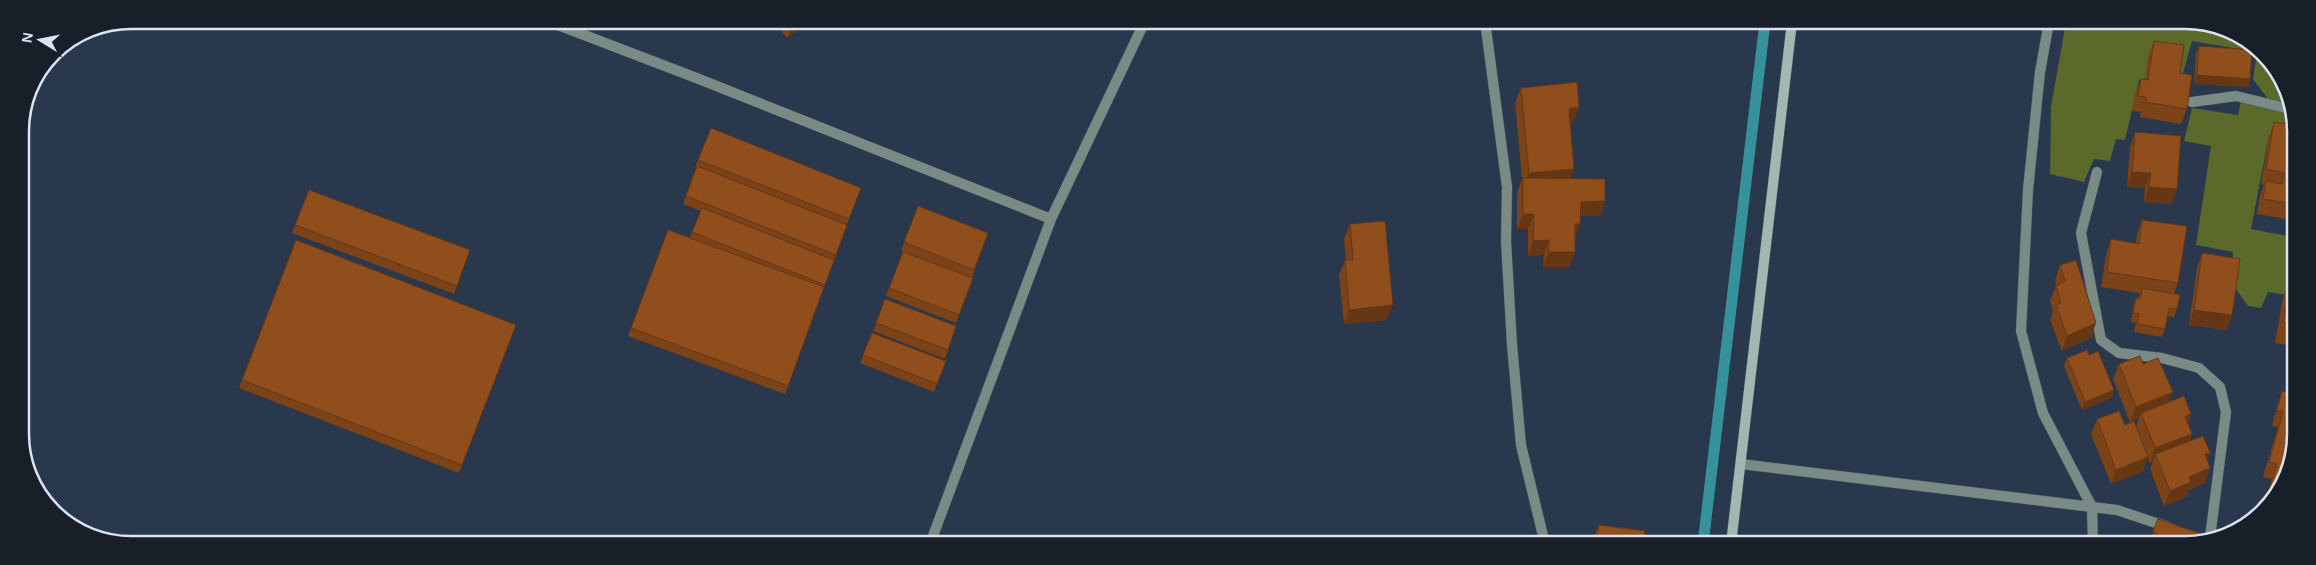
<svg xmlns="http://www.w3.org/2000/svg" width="2316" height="565" font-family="Arial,sans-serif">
  <rect width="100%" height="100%" fill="#29384d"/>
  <path fill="#5b692b" d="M 2066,22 L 2208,22 L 2264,52 L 2294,109 L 2294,139 L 2269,135 L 2251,229 L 2294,237 L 2294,296 L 2268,292 L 2261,308 L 2248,306 L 2231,282 L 2233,252 L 2196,245 L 2211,146 L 2184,141 L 2192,108 L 2238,115 L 2241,100 L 2266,106 L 2268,99 L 2253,79 L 2257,52 L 2192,41 L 2179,88 L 2139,80 L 2125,140 L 2116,139 L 2110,161 L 2094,159 L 2084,182 L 2050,174 L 2051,107 Z"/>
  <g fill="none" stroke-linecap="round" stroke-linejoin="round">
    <path stroke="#35929a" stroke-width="11" d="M 1703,544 L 1765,22"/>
    <defs>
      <path id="lane" d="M 1485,21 L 1507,187 L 1506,241 L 1512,345 L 1521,445 L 1545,544
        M 2192,102 L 2236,96 L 2294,110
        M 2097,172 L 2081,233 L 2101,340 L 2119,353 L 2162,358 L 2199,368 L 2220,387 L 2226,412 L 2210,538
        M 2092,507 L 2117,510 L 2168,527"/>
      <path id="street" d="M 545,20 L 699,79 L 1051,219
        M 2049,22 L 2040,72 L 2028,190 L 2021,331 L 2043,413 L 2092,507 L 2093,545
        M 1741,464 L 2092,507
        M 930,544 L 1051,219 L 1145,21"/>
      <path id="secondary" d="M 1731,544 L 1792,22"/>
    </defs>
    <use href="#lane" stroke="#455467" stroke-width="11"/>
    <use href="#street" stroke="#455467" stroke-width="11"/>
    <use href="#secondary" stroke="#455467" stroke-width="11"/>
    <use href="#lane" stroke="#7a8a85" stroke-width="10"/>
    <use href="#street" stroke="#7a8a85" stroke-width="10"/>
    <use href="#secondary" stroke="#a0b8b0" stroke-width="10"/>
  </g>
  <path fill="#7c4319" d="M 773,21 L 809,21 L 787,38 Z
    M 1376,21 L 1392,21 L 1377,26 Z
    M 2154,41 L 2180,73 L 2187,109 L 2181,124 L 2140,117 L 2141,112 L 2132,111 L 2135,94 L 2141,79 L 2145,79 L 2148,56 Z
    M 2199,46 L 2250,79 L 2248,87 L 2194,84 L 2196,54 Z
    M 1521,88 L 1579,107 L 1573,122 L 1570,123 L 1571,179 L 1605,201 L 1600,216 L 1580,216 L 1575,238 L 1570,267 L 1543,267 L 1544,255 L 1528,256 L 1528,229 L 1517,229 L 1517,193 L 1522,179 L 1515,103 Z
    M 2274,122 L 2294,125 L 2294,215 L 2292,220 L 2257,214 L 2260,196 L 2264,185 L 2261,184 L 2269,137 Z
    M 2135,132 L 2177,189 L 2171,204 L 2144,202 L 2145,188 L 2127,187 L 2130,147 Z
    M 698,160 L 861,188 L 847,224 L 847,225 L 785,394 L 628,336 L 668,230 L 690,238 L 701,211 L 683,204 L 696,168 L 695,168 Z
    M 309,190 L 470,250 L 454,294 L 292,233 Z
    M 918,206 L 988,233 L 972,278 L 973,278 L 956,323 L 886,296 L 903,252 L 923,259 L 901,251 Z
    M 2142,220 L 2178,283 L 2174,294 L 2177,309 L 2174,317 L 2167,316 L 2165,329 L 2162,337 L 2134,332 L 2136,323 L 2131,322 L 2133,307 L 2136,298 L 2138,299 L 2140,293 L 2101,287 L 2106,254 L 2111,239 L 2136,243 L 2137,235 Z
    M 1350,224 L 1387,320 L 1344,324 L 1339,275 L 1345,260 L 1346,260 L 1344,239 Z
    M 296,240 L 516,325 L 459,473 L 239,388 Z
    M 2202,253 L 2232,315 L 2227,330 L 2189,325 L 2197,268 Z
    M 2060,265 L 2091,338 L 2062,351 L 2050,320 L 2053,311 L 2050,301 L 2056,286 L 2055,280 Z
    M 2291,278 L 2294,278 L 2294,346 L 2275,343 L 2283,298 Z
    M 885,299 L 956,326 L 945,359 L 873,331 Z
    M 872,333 L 946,361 L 934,392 L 860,363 Z
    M 2089,355 L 2114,390 L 2111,398 L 2082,410 L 2064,366 L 2067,358 Z
    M 2119,364 L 2143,364 L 2169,402 L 2191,414 L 2188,424 L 2189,441 L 2207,460 L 2205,483 L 2189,490 L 2186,497 L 2164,506 L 2150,469 L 2153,462 L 2150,463 L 2148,458 L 2142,472 L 2111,484 L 2091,434 L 2097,419 L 2136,427 L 2139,418 L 2130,422 L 2113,379 Z
    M 2282,391 L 2294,457 L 2264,508 L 2263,508 L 2272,479 L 2263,477 L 2278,427 L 2272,426 L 2277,406 Z
    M 2158,519 L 2193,545 L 2148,545 Z
    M 1599,525 L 1643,544 L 1592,544 L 1593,539 Z"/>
  <path fill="#653714" d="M 802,21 L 809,21 L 787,38 L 790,30 Z
    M 1379,21 L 1392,21 L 1377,26 Z
    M 2197,75 L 2250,79 L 2248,87 L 2194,84 Z
    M 1579,107 L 1573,122 L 1563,124 L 1569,109 Z
    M 1574,169 L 1569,184 L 1523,188 L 1529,173 Z
    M 2132,172 L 2151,173 L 2145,188 L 2127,187 Z
    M 2149,187 L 2177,189 L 2171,204 L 2144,202 Z
    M 1605,201 L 1600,216 L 1575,216 L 1581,202 Z
    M 1523,214 L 1534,214 L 1528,229 L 1517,229 Z
    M 1575,224 L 1580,224 L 1575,239 Z
    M 1549,240 L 1544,255 L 1528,256 L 1533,241 Z
    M 1549,252 L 1575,252 L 1570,267 L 1543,267 Z
    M 1393,305 L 1387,320 L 1344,324 L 1349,310 Z
    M 2194,310 L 2232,315 L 2227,330 L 2189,325 Z
    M 2096,323 L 2091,338 L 2062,351 L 2067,336 Z
    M 2114,390 L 2111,398 L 2082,410 L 2085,402 Z
    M 2173,392 L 2167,407 L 2141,413 L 2139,418 L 2130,422 L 2136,407 Z
    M 2191,414 L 2186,429 L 2185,416 Z
    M 2192,434 L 2186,449 L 2155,454 L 2153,462 L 2150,463 L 2155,448 Z
    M 2210,453 L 2204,468 L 2205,454 Z
    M 2148,457 L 2142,472 L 2111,484 L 2116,470 Z
    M 2210,468 L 2205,483 L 2189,490 L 2186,497 L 2164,506 L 2170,491 L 2189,477 Z"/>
  <path fill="#904e1d" stroke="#653714" d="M 782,21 L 802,21 L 790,30 Z
    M 2154,41 L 2184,45 L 2180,73 L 2192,75 L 2187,109 L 2146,102 L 2146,97 L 2138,96 L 2141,79 L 2148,80 Z
    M 2199,46 L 2252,50 L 2250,79 L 2197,75 Z
    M 1577,82 L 1579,107 L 1569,109 L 1574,169 L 1529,173 L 1521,88 Z
    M 2274,122 L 2294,125 L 2294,204 L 2263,199 L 2266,181 L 2282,184 L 2284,173 L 2266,169 Z
    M 711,128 L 861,188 L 849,219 L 698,160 Z
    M 2135,132 L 2181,136 L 2177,189 L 2149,187 L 2151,173 L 2132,172 Z
    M 697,166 L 847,225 L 836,255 L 686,196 Z
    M 1523,178 L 1605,179 L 1605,201 L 1581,202 L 1580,224 L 1575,224 L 1575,252 L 1549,252 L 1549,240 L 1533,241 L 1534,214 L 1523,214 Z
    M 309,190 L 470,250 L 457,286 L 295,225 Z
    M 918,206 L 988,233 L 974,270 L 904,242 Z
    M 702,208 L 834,260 L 825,285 L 692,232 Z
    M 2142,220 L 2187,226 L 2178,283 L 2107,272 L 2111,239 L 2139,244 Z
    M 1385,221 L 1393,305 L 1349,310 L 1345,260 L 1353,260 L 1350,224 Z
    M 668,230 L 824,287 L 788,386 L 631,328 Z
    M 296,240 L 516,325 L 462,465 L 242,380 Z
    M 903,252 L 973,278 L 959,315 L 889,288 Z
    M 2202,253 L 2240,259 L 2232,315 L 2194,310 Z
    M 2076,260 L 2096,323 L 2067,336 L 2056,305 L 2061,303 L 2056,286 L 2065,281 L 2060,265 Z
    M 2291,278 L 2294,278 L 2294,325 L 2283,323 Z
    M 2142,288 L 2180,295 L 2177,309 L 2169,308 L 2165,329 L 2137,324 L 2139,314 L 2133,313 L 2136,298 L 2140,299 Z
    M 885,299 L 956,326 L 948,350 L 876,323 Z
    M 872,333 L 946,361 L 937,384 L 863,355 Z
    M 2087,350 L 2089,355 L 2098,351 L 2114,390 L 2085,402 L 2067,358 Z
    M 2140,356 L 2143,364 L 2158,358 L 2173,392 L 2136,407 L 2119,364 Z
    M 2282,391 L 2294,394 L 2294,457 L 2272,494 L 2268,493 L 2277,464 L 2269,462 L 2283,412 L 2277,411 Z
    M 2184,396 L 2191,414 L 2185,416 L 2192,434 L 2155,448 L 2141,413 Z
    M 2119,411 L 2125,425 L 2134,421 L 2148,457 L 2116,470 L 2097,419 Z
    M 2203,436 L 2210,453 L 2205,454 L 2210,468 L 2189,477 L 2191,482 L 2170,491 L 2155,454 Z
    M 2158,519 L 2211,537 L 2193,545 L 2168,545 L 2153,531 Z
    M 1599,525 L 1645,531 L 1643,544 L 1596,544 Z
    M 2123,541 L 2138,545 L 2123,545 Z"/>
  <path d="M0 0H2316V565H0ZM131 29H2185A102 102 0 0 1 2287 131V434A102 102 0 0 1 2185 536H131A102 102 0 0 1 29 434V131A102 102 0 0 1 131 29Z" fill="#181f28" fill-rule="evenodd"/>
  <path fill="none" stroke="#dae4f1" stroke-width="2.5" d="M131 29H2185A102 102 0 0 1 2287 131V434A102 102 0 0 1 2185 536H131A102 102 0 0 1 29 434V131A102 102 0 0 1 131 29Z"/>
  <g transform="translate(40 40) rotate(280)" stroke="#181f28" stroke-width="4" paint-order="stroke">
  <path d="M0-4L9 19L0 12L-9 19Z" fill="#dae4f1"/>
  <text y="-8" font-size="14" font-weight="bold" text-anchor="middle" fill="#dae4f1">N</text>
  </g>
</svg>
